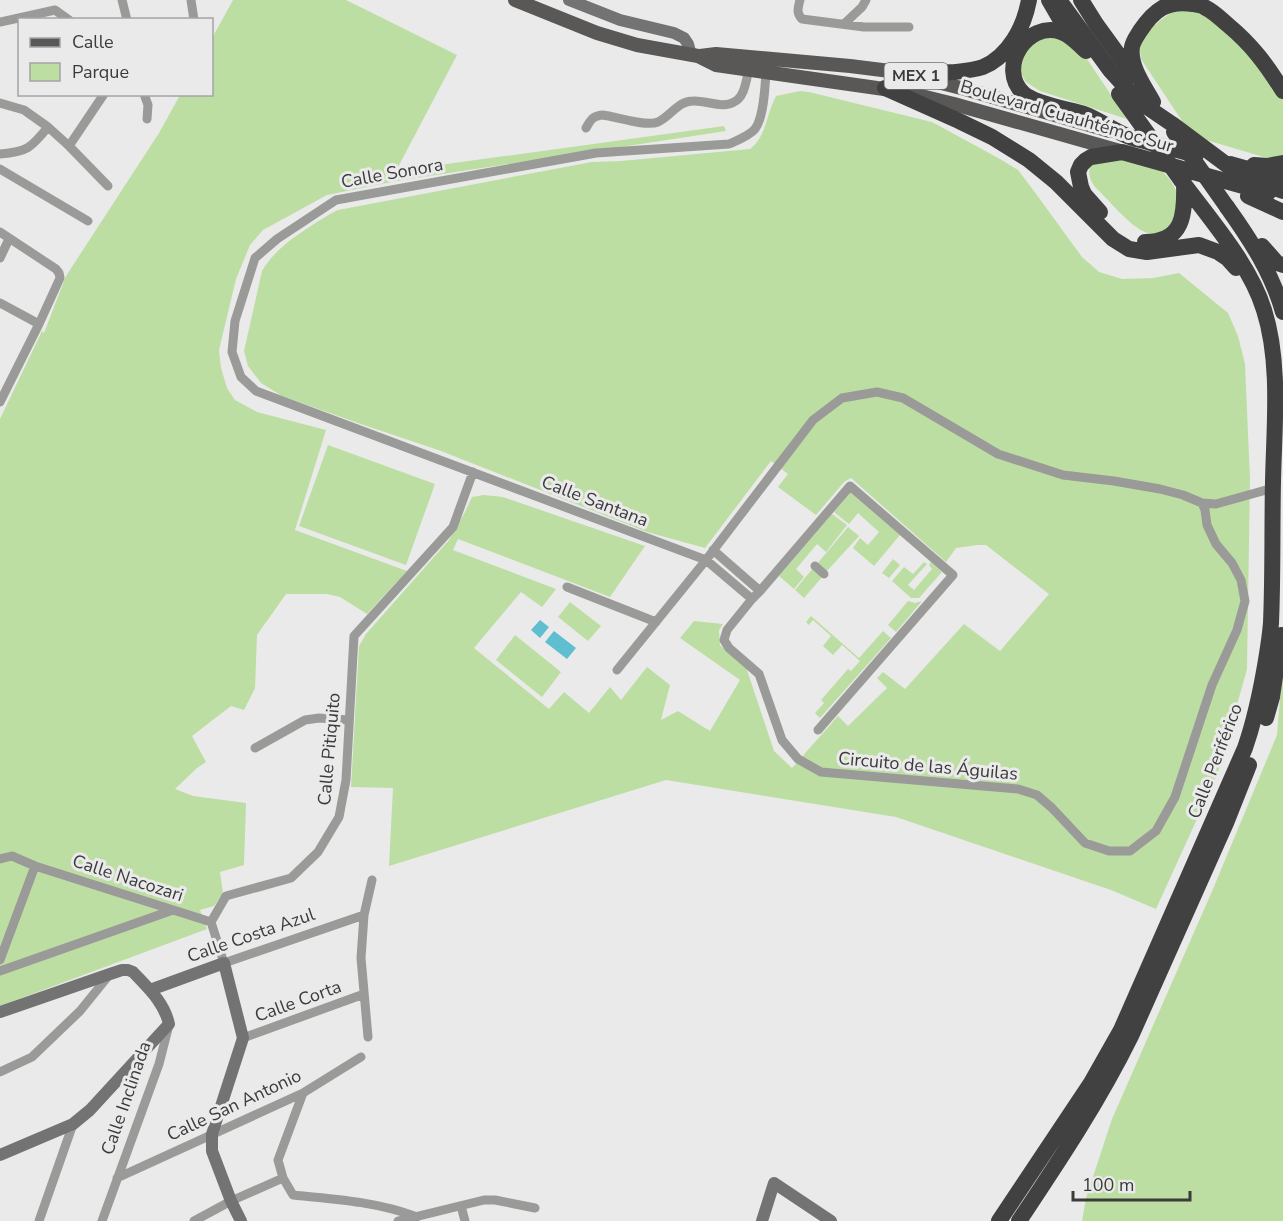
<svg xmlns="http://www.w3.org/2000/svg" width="1283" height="1221" font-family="'Nunito Sans',sans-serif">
  <rect width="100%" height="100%" fill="#eaeaeb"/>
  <path fill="#bddea2" d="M 233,0 L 346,0 L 457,55 L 396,171 L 724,126 L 726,131 L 397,181 L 327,195 L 263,230 L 250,245 L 236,279 L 219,350 L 221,368 L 227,388 L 235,400 L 257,412 L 326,430 L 295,530 L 407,571 L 367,614 L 340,597 L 327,594 L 286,594 L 257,635 L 255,688 L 244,710 L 231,706 L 192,736 L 206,762 L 197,768 L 175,789 L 193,796 L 246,803 L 244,865 L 220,872 L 223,893 L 214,906 L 200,910 L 207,929 L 0,1006 L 0,419 L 42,331 L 44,333 L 66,276 L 159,133 L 180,95 L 212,94 L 212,38 Z
    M 1182,7 L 1198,9 L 1240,40 L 1283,99 L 1283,157 L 1267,158 L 1196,137 L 1188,130 L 1141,59 C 1141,56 1140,53 1140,49 C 1143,30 1166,15 1182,7 Z
    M 1056,34 L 1083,53 L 1127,119 L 1040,91 L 1026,82 L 1020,72 L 1025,51 L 1037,35 Z
    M 800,91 L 809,92 L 932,122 L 1000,159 L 1018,170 L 1031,187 L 1082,257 L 1099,272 L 1122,279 L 1153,278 L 1179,273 L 1228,313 L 1238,336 L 1245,364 L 1250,479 L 1247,669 L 1218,773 L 1156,909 L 1111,890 L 896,817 L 666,780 L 389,866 L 393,788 L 351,787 L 359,646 L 366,634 L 449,540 L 465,512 L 472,497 L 484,495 L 503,497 L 645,546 L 610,597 L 458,539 L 453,550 L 556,589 L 542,607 L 521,592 L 474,648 L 549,709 L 564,692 L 589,713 L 610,687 L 621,700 L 647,667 L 670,685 L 661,720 L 678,711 L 710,731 L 740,680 L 680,638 L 694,621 L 723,624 L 719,630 L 720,645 L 746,667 L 774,751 L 792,768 L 838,716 L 848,726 L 887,688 L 877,678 L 883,672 L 905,689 L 964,624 L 1000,651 L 1049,594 L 986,545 L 978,545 L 956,548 L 946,562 L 851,478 L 844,482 L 816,515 L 778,487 L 788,474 L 771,461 L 705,548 L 647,532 L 441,451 L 355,422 L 282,396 L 261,383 L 248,366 L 244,351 L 262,271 C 276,246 306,229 330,214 L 338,210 L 592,162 L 621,161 L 750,149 C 766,138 767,112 776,96 Z
    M 1109,157 C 1119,159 1156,166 1162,171 C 1170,178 1179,192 1179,203 C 1179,221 1161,241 1143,231 C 1129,225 1107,198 1095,187 C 1090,180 1088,175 1090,166 Z
    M 328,445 L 435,484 L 406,565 L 299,526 Z
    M 850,492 L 900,535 L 874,566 L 853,548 L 860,538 L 868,545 L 879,532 L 858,513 L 849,524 L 834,512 Z
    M 832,514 L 847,525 L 826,552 L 817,544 L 796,569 L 804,577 L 794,589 L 779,576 Z
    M 848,527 L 859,536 L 826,572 L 816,565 Z
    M 893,559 L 900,565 L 889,578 L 882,573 Z
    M 924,562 L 927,564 L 908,585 L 914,590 L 932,569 L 929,565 L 931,562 L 942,572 L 919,598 L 911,598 L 892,581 L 904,567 L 913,574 Z
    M 813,568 L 823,576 L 804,598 L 795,590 Z
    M 908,601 L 915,603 L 922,601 L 896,632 L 888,625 Z
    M 570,602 L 601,626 L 588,641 L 558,617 Z
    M 811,616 L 859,658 L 883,631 L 891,638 L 820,718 L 815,713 L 824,703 L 821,700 L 848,669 L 851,671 L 860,661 L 842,645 L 833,655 L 823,646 L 831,636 L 813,620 L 809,625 L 806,622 Z
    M 515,635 L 561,672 L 542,697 L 496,660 Z
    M 1283,662 L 1283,1221 L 1082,1221 L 1086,1198 L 1112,1119 L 1213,889 L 1277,735 Z"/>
  <path fill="#5fbed0" d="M 540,620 L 549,627 L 540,638 L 531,630 Z
    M 554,631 L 576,648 L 567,659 L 545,642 Z"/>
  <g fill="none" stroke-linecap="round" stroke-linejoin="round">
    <path stroke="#9a9a99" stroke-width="9" d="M 122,0 L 127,20
      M 191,0 L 194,20
      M 800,0 C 798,8 796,13 802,19 L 864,27 L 909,27
      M 0,22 L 55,10 L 69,20
      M 844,24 L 862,7 L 866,0
      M 144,94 L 148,105 L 147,119
      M 0,103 L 24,110 L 48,127 L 69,146 L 108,186
      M 586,128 C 591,119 593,116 603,115 C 617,117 646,127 658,122 C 671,116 678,101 693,101 C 705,100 723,109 734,102 C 745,97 746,80 749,69
      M 69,146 L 104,94
      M 0,154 C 27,152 31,148 48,127
      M 0,169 L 88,221
      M 0,232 L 56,269 L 59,273 L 60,278 L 39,324 L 0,402
      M 0,258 L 9,239
      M 0,303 L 39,324
      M 713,550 L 760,591
      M 815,566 L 824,574
      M 567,587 L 656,622
      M 752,599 L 706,560 L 256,391 L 241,377 L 232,352 L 235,321 L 255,258 L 277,239 L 336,200 L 596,153 L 729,144 C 738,140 749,136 755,129 C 764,117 765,87 766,72
      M 617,670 L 706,560 L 813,420 L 842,398 L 877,392 L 903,398 L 998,454 L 1063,475 L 1114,481 L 1160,489 L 1183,495 L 1202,503 L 1216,504 L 1273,488
      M 818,730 L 953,575 L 850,486 L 760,591 L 752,599 L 727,630 L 724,640 L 729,648 L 759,674 L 782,740 L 798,759 L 821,772 L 1018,789 L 1037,795 L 1052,808 L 1085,843 L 1109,851 L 1130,851 L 1156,831 L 1175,797 L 1212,685 L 1237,630 L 1245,601 L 1241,580 L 1232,563 L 1216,544 L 1207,525 L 1205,510 L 1202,503
      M 255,748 L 305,720 L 319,718 L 349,720
      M 0,859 L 12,856 L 35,866 L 211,922
      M 211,922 L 226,896 L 291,878 L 318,852 L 339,817 L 346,780 L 354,636 L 453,527 L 473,472
      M 211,922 L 224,963 L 364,915
      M 0,960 L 35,866
      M 0,971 L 173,910
      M 368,1037 L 361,958 L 364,915 L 372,880
      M 243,1038 L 364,994
      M 0,1072 L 32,1057 L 80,1011 L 110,974
      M 303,1093 L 278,1160 L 283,1178 L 293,1195 C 335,1199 378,1202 417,1217
      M 117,1178 L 303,1093 L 361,1057
      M 461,1206 L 465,1221
      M 39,1221 L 73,1124
      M 102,1221 L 159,1064 L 169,1025
      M 194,1221 L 231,1201 L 283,1178
      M 398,1221 L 484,1200 L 495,1200 L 535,1208"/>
    <path stroke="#747373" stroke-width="12" d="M 569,0 L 620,20 L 674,33 L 684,38 L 688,44 L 691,55
      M 150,990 L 224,963 L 243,1038 L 212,1134 L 212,1151 L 231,1201 L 241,1221
      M 0,1012 L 110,974 L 122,970 L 128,970 L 133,972 C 148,988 164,1002 169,1024 L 90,1110 L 73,1124 L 0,1155
      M 762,1221 L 774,1183 L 831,1221"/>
    <path stroke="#595857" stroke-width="14" d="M 515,0 L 597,33 L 637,45 L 698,56 L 716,65 L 905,92 L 954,104 L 1120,151
      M 700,56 L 716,54 L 850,66 L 898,72 L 965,89 L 1110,131"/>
    <path stroke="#424141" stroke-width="16" d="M 1049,0 L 1060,19 L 1074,36
      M 1081,0 L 1096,24 L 1133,75
      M 1086,51 C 1078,44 1071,35 1061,32 C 1027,20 997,68 1023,93 C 1034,104 1068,109 1084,114 C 1098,119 1111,129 1125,135 C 1133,139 1143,140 1151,143 C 1166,147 1181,151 1196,155
      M 918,76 C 930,72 942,73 955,72 C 964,71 974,70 983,67 C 1009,56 1024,27 1029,0
      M 885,88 L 959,121 L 992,137 L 1029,160 L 1056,182 L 1113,239 L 1129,249 L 1147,252 L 1199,245 L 1218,252 L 1227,258 L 1236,268
      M 1153,102 C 1145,87 1129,66 1132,47 C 1133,41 1137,36 1140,31 C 1154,10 1167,0 1193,4 C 1197,5 1202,5 1206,8 C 1214,12 1221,19 1228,25 C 1252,45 1266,64 1283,91
      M 1230,164 L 1283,179
      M 1254,165 L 1267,166 L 1283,163
      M 1248,196 L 1283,212
      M 1227,207 C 1250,239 1272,273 1283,312
      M 1100,212 L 1084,194 L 1081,187 L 1078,172 L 1081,165 L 1086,160 L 1091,157 L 1122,152 L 1268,193
      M 1145,242 C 1184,242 1185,214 1184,183
      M 1262,246 L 1277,263 L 1283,265
      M 1266,718 L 1272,697 L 1281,635
      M 999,1221 L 1091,1083 L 1121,1030 L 1245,748 C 1255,719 1261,690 1266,660 C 1268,648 1270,635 1271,623 C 1273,576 1272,529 1273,482 C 1274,427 1281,363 1264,310 C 1250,264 1209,218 1181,180
      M 1019,1221 C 1059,1161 1099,1101 1131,1036 L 1226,823 L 1249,765"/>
    <path stroke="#424141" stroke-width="16" d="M 1059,0 L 1110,70 L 1131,93 L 1147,107 L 1172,124 L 1235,171 L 1254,181 L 1283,191
      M 1119,94 L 1181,180
      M 1174,132 L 1227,207"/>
  </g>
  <g text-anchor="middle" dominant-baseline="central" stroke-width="6" stroke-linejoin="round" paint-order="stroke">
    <rect fill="#eaeaeb" stroke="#707070" stroke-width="1.5" x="884.5" y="63" width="63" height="26" rx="4.5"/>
    <g font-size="16" font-weight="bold" fill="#3b3b3b">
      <text x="916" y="76">MEX 1</text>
    </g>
    <g font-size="18" fill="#3b3b3b" stroke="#eaeaeb">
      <text transform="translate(1067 116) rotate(16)">Boulevard Cuauhtémoc Sur</text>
      <text transform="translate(392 173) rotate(-10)">Calle Sonora</text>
      <text transform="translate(595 501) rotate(21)">Calle Santana</text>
      <text transform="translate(329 749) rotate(-85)">Calle Pitiquito</text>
      <text transform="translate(1215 761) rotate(-69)">Calle Periférico</text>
      <text transform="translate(928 766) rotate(5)">Circuito de las Águilas</text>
      <text transform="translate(128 878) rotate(18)">Calle Nacozari</text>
      <text transform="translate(251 935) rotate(-19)">Calle Costa Azul</text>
      <text transform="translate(298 1001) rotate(-20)">Calle Corta</text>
      <text transform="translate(126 1098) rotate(-71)">Calle Inclinada</text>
      <text transform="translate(234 1105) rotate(-25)">Calle San Antonio</text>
    </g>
  </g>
  <rect x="18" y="18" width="195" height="78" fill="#eaeaeb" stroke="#a4a4a5" stroke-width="1.5"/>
  <rect x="30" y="38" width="30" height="9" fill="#595857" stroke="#a4a4a5" stroke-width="1.5"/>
  <text x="72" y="48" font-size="18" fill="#3b3b3b">Calle</text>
  <rect x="30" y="63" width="30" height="18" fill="#bddea2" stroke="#a4a4a5" stroke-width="1.5"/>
  <text x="72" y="78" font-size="18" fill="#3b3b3b">Parque</text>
  <path d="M1073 1191v9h117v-9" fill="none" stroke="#3b3b3b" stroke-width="3"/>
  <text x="1082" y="1191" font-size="18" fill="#3b3b3b" stroke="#eaeaeb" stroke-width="4.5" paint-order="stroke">100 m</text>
</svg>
